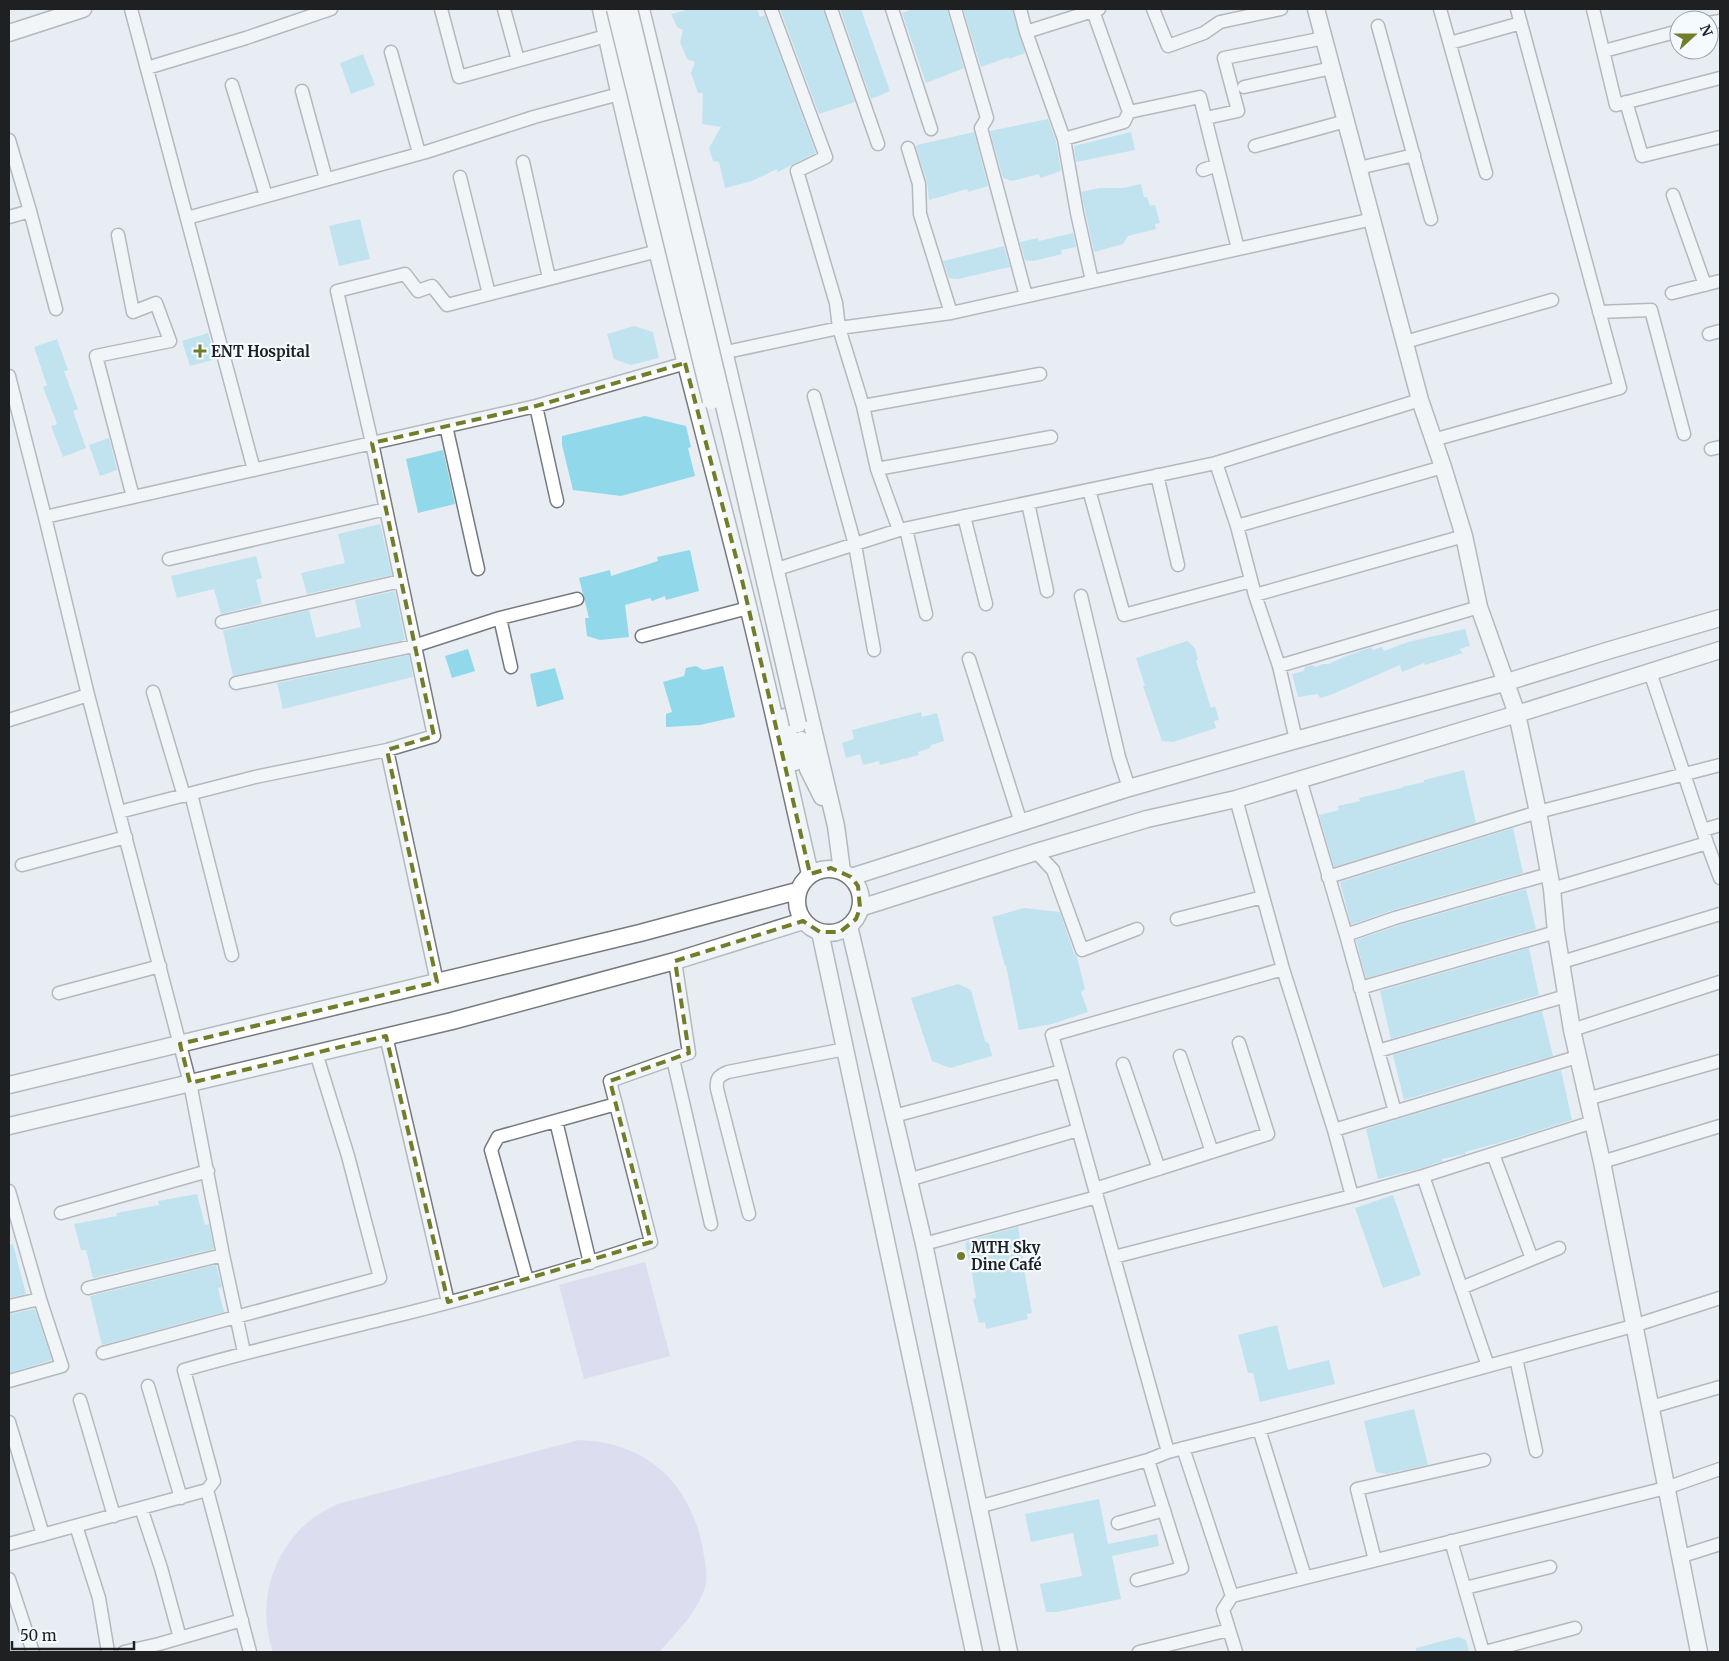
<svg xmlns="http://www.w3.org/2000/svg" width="1729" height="1661" font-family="Merriweather,serif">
  <rect width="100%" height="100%" fill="#e7edf2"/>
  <path fill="#d0caee" d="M 645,1262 L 670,1356 L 584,1379 L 559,1285 Z
    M 579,1440 C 645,1442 689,1481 702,1545 C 704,1558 708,1570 706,1583 C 701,1608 676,1634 659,1652 L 273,1652 C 256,1606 272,1553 308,1522 C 317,1514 328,1509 338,1504 Z"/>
  <path fill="#92d8eb" d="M 690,9 L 757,9 L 760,17 L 765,15 L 816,153 L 778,172 L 777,169 L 752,181 L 725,188 L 719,162 L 713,161 L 709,148 L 721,127 L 702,124 L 703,93 L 698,93 L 691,73 L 695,62 L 687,59 L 680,42 L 683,30 L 677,27 L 671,14 Z
    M 780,9 L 823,9 L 855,102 L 819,114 Z
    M 840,9 L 861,9 L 890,91 L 871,99 Z
    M 913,9 L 947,9 L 964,68 L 926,83 L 902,13 Z
    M 963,9 L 1012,9 L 1025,53 L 1009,59 L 1009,57 L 981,67 Z
    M 363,54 L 375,85 L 351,94 L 340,63 Z
    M 1048,119 L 1056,141 L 1061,171 L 1040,178 L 1039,174 L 1012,181 L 1003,178 L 990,131 Z
    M 974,132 L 988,186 L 968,192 L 967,189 L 929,200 L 927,182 L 916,148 L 917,145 Z
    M 1131,132 L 1135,150 L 1076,162 L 1074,146 Z
    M 1141,184 L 1144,197 L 1147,197 L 1150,206 L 1155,205 L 1160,223 L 1155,224 L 1156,229 L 1128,236 L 1123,244 L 1094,252 L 1081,192 L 1100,188 L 1123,188 Z
    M 360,219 L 370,259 L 339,266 L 329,226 Z
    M 1073,233 L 1076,247 L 1061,250 L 1062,254 L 1033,261 L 1025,260 L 1020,242 L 1038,238 L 1039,241 Z
    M 1004,246 L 1010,267 L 958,279 L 949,278 L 943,261 Z
    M 634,326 L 653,332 L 659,358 L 631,365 L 614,359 L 607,334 Z
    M 208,333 L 216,359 L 190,366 L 182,341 Z
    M 57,339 L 68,370 L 64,371 L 78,409 L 73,411 L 86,448 L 63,457 L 51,426 L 57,424 L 43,387 L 47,385 L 34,347 Z
    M 645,416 L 686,426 L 691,447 L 688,448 L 695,476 L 621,496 L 573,490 L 562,445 L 562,436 Z
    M 109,438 L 117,470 L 100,476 L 89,445 Z
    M 443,450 L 455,504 L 418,513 L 406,459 Z
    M 380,524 L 392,575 L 307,594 L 301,573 L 345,563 L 338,534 Z
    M 690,550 L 699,591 L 666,600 L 665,596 L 652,601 L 650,598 L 625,605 L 629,637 L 600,640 L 587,636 L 585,618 L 589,618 L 579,578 L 610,570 L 611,576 L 658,561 L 657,557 Z
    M 256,556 L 262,578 L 256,580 L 262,604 L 221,614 L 214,589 L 177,598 L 171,576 Z
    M 395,591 L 405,640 L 233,676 L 223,631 L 225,630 L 309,610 L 316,638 L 361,627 L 355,600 Z
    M 1465,629 L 1470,646 L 1459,649 L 1463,653 L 1425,665 L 1424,663 L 1402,672 L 1400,665 L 1333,694 L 1320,698 L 1318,694 L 1298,697 L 1292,674 L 1304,671 L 1305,667 L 1312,665 L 1315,667 L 1323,664 L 1329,664 L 1346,656 L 1372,647 L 1373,650 L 1382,647 L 1384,651 L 1408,642 Z
    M 1187,641 L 1195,648 L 1198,660 L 1196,661 L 1211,708 L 1215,706 L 1219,720 L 1214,721 L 1216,728 L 1173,742 L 1162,741 L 1143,686 L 1145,686 L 1136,658 Z
    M 468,649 L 475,671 L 452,678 L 445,656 Z
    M 409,655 L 413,677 L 283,709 L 277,683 Z
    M 696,666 L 703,670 L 723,666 L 735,717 L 700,725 L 666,727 L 666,714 L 672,712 L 663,682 L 684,676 L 686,668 Z
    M 555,668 L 564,699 L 537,707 L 530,674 Z
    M 921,712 L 922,717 L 937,713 L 944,741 L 931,745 L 930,748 L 918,752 L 919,755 L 880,765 L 879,761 L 863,765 L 860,754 L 846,758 L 842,743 L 854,739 L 852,730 Z
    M 1464,770 L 1476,823 L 1334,867 L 1319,815 L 1339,810 L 1338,806 L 1360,801 L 1359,798 L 1402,788 L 1402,787 L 1424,782 L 1424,780 Z
    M 1513,828 L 1523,873 L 1393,910 L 1351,925 L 1340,882 Z
    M 1526,889 L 1536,929 L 1366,978 L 1356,940 L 1397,926 Z
    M 1024,908 L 1060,912 L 1074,953 L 1077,957 L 1085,989 L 1081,992 L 1088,1012 L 1052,1024 L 1019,1030 L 1006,966 L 1005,966 L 992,917 Z
    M 1529,948 L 1539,995 L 1391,1039 L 1380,991 Z
    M 958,984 L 971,990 L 985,1041 L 989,1044 L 992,1056 L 950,1068 L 932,1061 L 911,998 Z
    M 1542,1011 L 1553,1056 L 1404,1100 L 1393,1055 Z
    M 1561,1070 L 1572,1120 L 1502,1142 L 1465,1152 L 1465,1154 L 1442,1159 L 1443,1161 L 1422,1168 L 1378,1179 L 1366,1129 Z
    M 197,1194 L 205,1225 L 209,1224 L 214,1249 L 93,1278 L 86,1250 L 81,1250 L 74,1224 L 117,1216 L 116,1213 L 159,1205 L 158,1201 Z
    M 1393,1195 L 1421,1275 L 1383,1288 L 1355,1208 Z
    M 1018,1227 L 1023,1258 L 1022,1259 L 1032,1313 L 1027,1314 L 1028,1319 L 986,1329 L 985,1322 L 979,1323 L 973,1299 L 976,1298 L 971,1268 L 965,1244 L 967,1243 L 967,1241 Z
    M 13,1244 L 26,1294 L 9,1298 L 9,1245 Z
    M 216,1265 L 222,1287 L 218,1288 L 224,1312 L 102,1345 L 90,1296 Z
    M 35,1309 L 52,1360 L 9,1373 L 9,1314 Z
    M 1277,1325 L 1288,1370 L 1329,1360 L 1335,1384 L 1260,1402 L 1253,1373 L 1248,1373 L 1238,1335 Z
    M 1414,1409 L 1428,1465 L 1386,1474 L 1376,1472 L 1364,1421 Z
    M 1099,1499 L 1108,1544 L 1157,1534 L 1159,1546 L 1112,1556 L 1121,1599 L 1057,1612 L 1046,1612 L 1040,1584 L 1082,1576 L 1073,1533 L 1031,1542 L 1025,1514 Z
    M 1458,1637 L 1466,1640 L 1469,1652 L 1416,1652 L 1416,1648 Z"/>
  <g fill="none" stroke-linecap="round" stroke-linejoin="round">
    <defs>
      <path id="minor" d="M 131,9 L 254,470
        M 441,9 L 459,77 L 606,36
        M 504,9 L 518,60
        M 771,9 L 826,157 L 797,171 L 836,303 L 839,328 L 863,406 L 877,469 L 899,530
        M 831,9 L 878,144
        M 892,9 L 931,129
        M 955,9 L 987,118 L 981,128 L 1026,296
        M 1020,9 L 1026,32 L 1064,139 L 1077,213 L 1092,281
        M 1153,9 L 1168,46 L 1204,33 L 1220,22 L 1281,9
        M 1440,9 L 1486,173
        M 1593,9 L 1616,105 L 1720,78
        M 1093,11 L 1129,112
        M 1709,23 L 1720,21
        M 1378,26 L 1431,219
        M 1026,32 L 1099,9
        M 1450,43 L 1521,23
        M 1604,51 L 1679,31
        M 391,52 L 419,153
        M 147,68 L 246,38 L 331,9
        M 232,85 L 266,196
        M 1244,87 L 1332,68
        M 302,91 L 326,179
        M 1626,102 L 1642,156 L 1720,137
        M 1206,118 L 1238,111 L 1224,58 L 1324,38
        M 1064,139 L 1124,122 L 1129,112 L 1200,97 L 1238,249
        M 9,140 L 30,211 L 9,217
        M 1255,146 L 1346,121
        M 908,148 L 919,184 L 920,214 L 951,313
        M 523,162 L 549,278
        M 1359,168 L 1414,155
        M 1203,170 L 1217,165
        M 460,177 L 489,294
        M 1673,195 L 1705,285
        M 30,211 L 56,309
        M 187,218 L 426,152 L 534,117 L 619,94
        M 118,235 L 133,312 L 156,303 L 170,341 L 96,356 L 133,497
        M 1672,293 L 1720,281
        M 1599,312 L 1651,310 L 1684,434
        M 1709,334 L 1720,331
        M 1405,342 L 1552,300
        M 717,354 L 839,328 L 951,313 L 1373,219
        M 9,376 L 45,517
        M 814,396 L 855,545 L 874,650
        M 536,406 L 557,501
        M 863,406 L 1040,374
        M 446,426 L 478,569
        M 1433,440 L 1620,388 L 1517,9
        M 1711,449 L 1720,447
        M 1216,463 L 1237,526 L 1255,595 L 1279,666 L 1296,740
        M 877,469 L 1051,437
        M 1157,475 L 1178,565
        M 1089,490 L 1124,615 L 1251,581
        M 1028,503 L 1047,591
        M 964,516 L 986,604
        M 1237,526 L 1443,467
        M 906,529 L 926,614
        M 169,559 L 386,509
        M 774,570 L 899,530 L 1216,463 L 1420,400
        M 1255,595 L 1464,536
        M 1081,596 L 1119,757 L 1129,788
        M 500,618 L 511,667
        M 222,622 L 401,581
        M 642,636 L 748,608
        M 969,659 L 1021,823
        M 1279,666 L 1479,607
        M 1650,672 L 1707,843 L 1720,878
        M 236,683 L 414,646 L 500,618 L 577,599
        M 153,692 L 184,796
        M 9,720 L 88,695
        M 387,750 L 437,982
        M 1300,779 L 1346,935 L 1395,1112
        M 191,794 L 232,955
        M 1236,799 L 1283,969 L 1334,1130 L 1352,1196
        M 119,812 L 255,777 L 387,750 L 434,736 L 372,443 L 337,291 L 405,274 L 418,291 L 432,286 L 447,305 L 658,251
        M 1703,830 L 1720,825
        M 1036,852 L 1053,870 L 1082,950 L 1137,929
        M 22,865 L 126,837
        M 1328,877 L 1538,812 L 1720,765
        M 1552,889 L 1707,843
        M 1177,919 L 1263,897
        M 1346,935 L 1395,918 L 1549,874
        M 1562,962 L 1720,914
        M 1360,988 L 1556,932
        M 59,993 L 160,966
        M 1572,1030 L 1720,982
        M 386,1036 L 448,1302
        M 1378,1051 L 1566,996
        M 1180,1056 L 1212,1152
        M 673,1059 L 711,1224
        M 1123,1064 L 1159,1169
        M 1587,1099 L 1720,1061
        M 894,1116 L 1062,1071
        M 556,1121 L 590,1263
        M 1334,1130 L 1577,1057
        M 1493,1154 L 1532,1259
        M 1602,1162 L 1720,1126
        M 1423,1176 L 1488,1366
        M 908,1180 L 1078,1130
        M 1095,1189 L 1268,1134 L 1239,1043
        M 9,1191 L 40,1299 L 62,1366 L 9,1381
        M 61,1213 L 208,1171
        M 749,1214 L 717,1089 C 716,1079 718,1076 728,1072 L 845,1049
        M 924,1244 L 1097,1197
        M 1114,1257 L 1352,1196 L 1423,1176 L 1593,1122
        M 527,1280 L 491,1150 L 498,1137 L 616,1104
        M 88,1288 L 223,1255
        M 1461,1288 L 1559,1248
        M 9,1306 L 40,1299
        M 244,1352 L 223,1255 L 190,1083 L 88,695 L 45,517 L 536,406 L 693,361
        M 103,1353 L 380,1278 L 348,1156 L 316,1053
        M 1516,1358 L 1536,1451
        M 148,1386 L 181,1498
        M 80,1400 L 114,1516
        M 1651,1407 L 1720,1387
        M 9,1422 L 43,1535
        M 1259,1429 L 1305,1577
        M 1183,1448 L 1232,1596
        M 1168,1452 L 1052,1035 L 1283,969
        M 207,1490 L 214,1481 L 184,1370 C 257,1349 331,1332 404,1314 C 487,1293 570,1270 651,1242 L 610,1081 L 689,1053 L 675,961
        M 978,1507 L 1148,1460 L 1168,1452 L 1259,1429 L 1633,1326 L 1720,1298
        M 141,1508 L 161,1568 L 180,1638
        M 1118,1523 L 1164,1510
        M 76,1526 L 99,1598 L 108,1652
        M 1451,1541 L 1483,1652
        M 9,1544 L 207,1490 L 250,1652
        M 1679,1557 L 1720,1544
        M 1375,1560 L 1357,1489 L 1484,1460
        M 9,1579 L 33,1652
        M 1137,1580 L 1182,1568 L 1148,1460
        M 1465,1588 L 1550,1567
        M 124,1652 L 159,1644 L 242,1620
        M 1139,1652 L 1229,1630
        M 1236,1652 L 1223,1610 L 1232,1596 L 1666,1488 L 1720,1469
        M 1485,1652 L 1575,1628"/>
      <path id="tertiary" d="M 601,9 C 641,200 693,388 741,578 C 766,676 787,775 810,874
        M 641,9 L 724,351 L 836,826 L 842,871
        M 1316,9 L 1420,400 L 1443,467 L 1464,536 L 1479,607 L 1517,714 L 1538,812 L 1552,889 L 1556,932 L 1572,1030 L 1602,1162 L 1699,1652
        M 9,33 L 83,9
        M 785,717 L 795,762
        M 801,740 L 808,769 L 822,797
        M797 901a32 32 0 1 1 64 0a32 32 0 1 1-64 0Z
        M 851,877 L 1129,788 L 1296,740 L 1507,682 L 1610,650 L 1720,618
        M 860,908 L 1036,852 L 1147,819 L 1236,799 L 1517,714 L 1720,650
        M 849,926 L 924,1244 L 1009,1652
        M 820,932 L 974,1652
        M 9,1085 L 640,933 L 797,891
        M 9,1126 L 452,1021 L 675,961 L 803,921"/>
    </defs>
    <use href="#minor" stroke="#757a7e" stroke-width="15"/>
    <use href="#tertiary" stroke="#757a7e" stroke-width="19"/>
    <use href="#minor" stroke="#fff" stroke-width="12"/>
    <use href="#tertiary" stroke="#fff" stroke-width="16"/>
    <defs>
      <path id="tertiary-bridge" d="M 615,9 L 711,401
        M 629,9 L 733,443 L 798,724"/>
    </defs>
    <use href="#tertiary-bridge" stroke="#757a7e" stroke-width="19" stroke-linecap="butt"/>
    <use href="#tertiary-bridge" stroke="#fff" stroke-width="16"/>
  </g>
  <path d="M0 0H1729V1661H0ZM 685,363 L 742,580 L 810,874 L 831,868 L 851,877 L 858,886 L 860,908 L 856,919 L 840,932 L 820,932 L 803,921 L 675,961 L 689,1053 L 610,1081 L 651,1242 L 448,1302 L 386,1036 L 190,1083 L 180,1044 L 437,982 L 387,750 L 434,736 L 372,443 L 536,406 Z" fill="#e7edf2" fill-opacity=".55" fill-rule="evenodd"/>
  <path fill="none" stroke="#717d2a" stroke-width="4" stroke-dasharray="10 6" stroke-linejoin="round" d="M 685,363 L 742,580 L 810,874 L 831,868 L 851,877 L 858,886 L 860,908 L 856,919 L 840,932 L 820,932 L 803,921 L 675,961 L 689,1053 L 610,1081 L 651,1242 L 448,1302 L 386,1036 L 190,1083 L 180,1044 L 437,982 L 387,750 L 434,736 L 372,443 L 536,406 Z"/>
  <g fill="#717d2a" stroke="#f4faff" stroke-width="2">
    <path d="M197.5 343.5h5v5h5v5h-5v5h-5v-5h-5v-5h5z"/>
    <circle cx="961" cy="1256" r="5"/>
  </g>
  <g text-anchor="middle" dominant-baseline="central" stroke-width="4.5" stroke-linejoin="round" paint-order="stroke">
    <g font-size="15" font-weight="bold" fill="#1e2022" stroke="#f4faff" text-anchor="start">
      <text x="211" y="351">ENT Hospital</text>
      <text x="971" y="1247">MTH Sky<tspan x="971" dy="17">Dine Café</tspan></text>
    </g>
  </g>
  <rect width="1729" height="1661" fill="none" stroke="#1e2022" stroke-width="20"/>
  <g transform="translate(1694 35) rotate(69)"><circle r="24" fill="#f4faff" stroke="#9ea3a7"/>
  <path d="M0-4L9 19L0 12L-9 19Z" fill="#717d2a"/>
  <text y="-8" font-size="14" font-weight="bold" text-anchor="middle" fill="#1e2022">N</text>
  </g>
  <path d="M12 1641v8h122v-8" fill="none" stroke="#1e2022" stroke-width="2.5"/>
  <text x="20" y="1641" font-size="15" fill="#1e2022" stroke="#f4faff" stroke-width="4" paint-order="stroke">50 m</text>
</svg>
